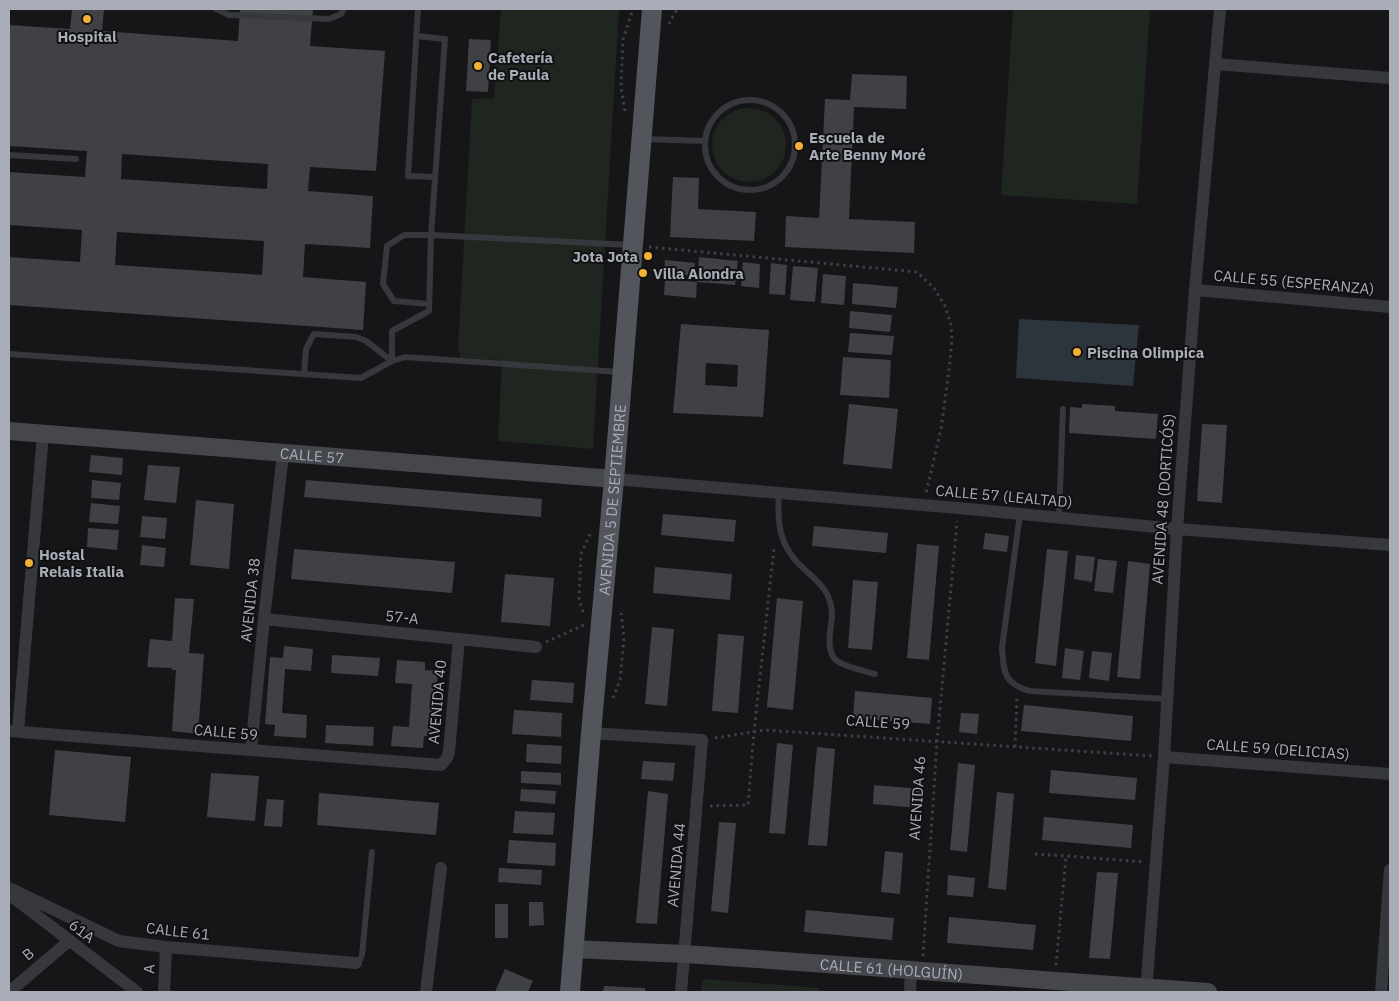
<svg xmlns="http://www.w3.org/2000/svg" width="1399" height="1001" font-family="'IBM Plex Sans',sans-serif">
  <rect width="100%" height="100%" fill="#161618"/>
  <path fill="#1e261f" d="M 501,9 L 619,9 L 593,449 L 498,441 L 502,360 L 461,358 L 458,348 L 472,99 L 494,98 Z
    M 1013,9 L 1150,9 L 1137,204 L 1001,195 Z
    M712 145a37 37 0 1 1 74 0a37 37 0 1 1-74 0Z
    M 703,979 L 819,988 L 819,992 L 701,992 Z"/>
  <path fill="#2c353c" d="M 1019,319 L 1139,325 L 1133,386 L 1016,378 Z"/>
  <path fill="#404145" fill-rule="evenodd" d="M 72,9 L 104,9 L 102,31 L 238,41 L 240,9 L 313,9 L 310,46 L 385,51 L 376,171 L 310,167 L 308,191 L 373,196 L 370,248 L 305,244 L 303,277 L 366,282 L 363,330 L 9,305 L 9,257 L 80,262 L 82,230 L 9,225 L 9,172 L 85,177 L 87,151 L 9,146 L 9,25 L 70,29 ZM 122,154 L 268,164 L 267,189 L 121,179 ZM 117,232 L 264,241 L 262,275 L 115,265 Z
    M 469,39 L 491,40 L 488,92 L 466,91 Z
    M 852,74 L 907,76 L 906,109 L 854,107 L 849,219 L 915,222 L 914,253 L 785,247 L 786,216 L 819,218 L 825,99 L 850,100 Z
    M 673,177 L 699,178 L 698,209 L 756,212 L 754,241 L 670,237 Z
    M 699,257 L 738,261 L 735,285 L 697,282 Z
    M 665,260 L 695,263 L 693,276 L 664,274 Z
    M 743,262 L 760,264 L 759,288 L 741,286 Z
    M 771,263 L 787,265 L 785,295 L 769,294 Z
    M 793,266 L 818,268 L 815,302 L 790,300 Z
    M 823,274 L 846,276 L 844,305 L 821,303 Z
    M 665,279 L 697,282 L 696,298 L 664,295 Z
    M 853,283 L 898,287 L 896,308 L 852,304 Z
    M 850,311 L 892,315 L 890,332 L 849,328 Z
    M 681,324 L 769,330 L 763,417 L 673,413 ZM 706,363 L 738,365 L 737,387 L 705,385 Z
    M 850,333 L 894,336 L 892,355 L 848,352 Z
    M 843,357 L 891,360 L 889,398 L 840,395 Z
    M 849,404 L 898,409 L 892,469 L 843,464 Z
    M 1082,404 L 1115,406 L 1115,411 L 1158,414 L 1156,439 L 1069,433 L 1070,407 L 1082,408 Z
    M 1202,424 L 1227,425 L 1222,503 L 1197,501 Z
    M 91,455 L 123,458 L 122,475 L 89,472 Z
    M 148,465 L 180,467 L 176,503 L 144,500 Z
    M 92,480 L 121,483 L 119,500 L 91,498 Z
    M 306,480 L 542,499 L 541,517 L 304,497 Z
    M 196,500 L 234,504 L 229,569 L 190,565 Z
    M 91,503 L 120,506 L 118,524 L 89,522 Z
    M 663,514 L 736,520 L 734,542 L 661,535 Z
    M 142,516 L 167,518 L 165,539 L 140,537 Z
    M 814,526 L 888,533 L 886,553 L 812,546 Z
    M 88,528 L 119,530 L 117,550 L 87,547 Z
    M 985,533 L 1009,536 L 1007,552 L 983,549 Z
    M 917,544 L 939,546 L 929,660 L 907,658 Z
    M 142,545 L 166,548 L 164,567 L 140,565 Z
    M 294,549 L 455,562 L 452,593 L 291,579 Z
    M 1047,549 L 1068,551 L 1056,666 L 1035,663 Z
    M 1076,555 L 1095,557 L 1092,582 L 1074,579 Z
    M 1098,559 L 1117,561 L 1113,593 L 1094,591 Z
    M 1128,561 L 1150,564 L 1140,679 L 1117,677 Z
    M 655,567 L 732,574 L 730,600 L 653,593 Z
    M 505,574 L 554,578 L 550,626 L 501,622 Z
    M 853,580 L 878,582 L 872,650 L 848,648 Z
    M 175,598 L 194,599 L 189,653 L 204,654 L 198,734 L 172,731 L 176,670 L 172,670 L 172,668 L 147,667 L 150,639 L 172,641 Z
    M 777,598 L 803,601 L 793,710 L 767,707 Z
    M 652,627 L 674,629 L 667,706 L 645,704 Z
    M 718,634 L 744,636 L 738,713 L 712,711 Z
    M 284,646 L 313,649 L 311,671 L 285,669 L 282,713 L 307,715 L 306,738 L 274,736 L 275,725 L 265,724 L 270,657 L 283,658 Z
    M 1065,648 L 1084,651 L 1080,680 L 1062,678 Z
    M 1092,651 L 1112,653 L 1109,681 L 1089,678 Z
    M 332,655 L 380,658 L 378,676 L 331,673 Z
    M 397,660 L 425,662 L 425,670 L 438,671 L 433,737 L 424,736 L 423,748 L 391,746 L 393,726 L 409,727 L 412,684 L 395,683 Z
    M 532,680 L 574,683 L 573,703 L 530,700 Z
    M 855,691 L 932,698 L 930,724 L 853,718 Z
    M 1024,705 L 1133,716 L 1131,741 L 1021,731 Z
    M 514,710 L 562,713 L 561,737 L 512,734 Z
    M 961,713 L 979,714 L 977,734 L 959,732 Z
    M 326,725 L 374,727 L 373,746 L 325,743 Z
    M 777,743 L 793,745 L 785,834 L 769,833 Z
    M 527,744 L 562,746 L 561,764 L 526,762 Z
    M 817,747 L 835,749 L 827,846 L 808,845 Z
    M 55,750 L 131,757 L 125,822 L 49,815 Z
    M 643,761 L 675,763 L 673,781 L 641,779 Z
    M 958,763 L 975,765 L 967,852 L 950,850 Z
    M 1051,770 L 1137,778 L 1135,800 L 1049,793 Z
    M 521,771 L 561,773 L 561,785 L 521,783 Z
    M 211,773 L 259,776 L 255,821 L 207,817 Z
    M 874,785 L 921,789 L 919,808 L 873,804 Z
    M 521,789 L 556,791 L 555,804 L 520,801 Z
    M 648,791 L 668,794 L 657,924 L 636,923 Z
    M 997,792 L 1014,794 L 1006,890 L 988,888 Z
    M 319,793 L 439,803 L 436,835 L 317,825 Z
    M 267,799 L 284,800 L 282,827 L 264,826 Z
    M 515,811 L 555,813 L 553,835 L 513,833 Z
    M 1044,817 L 1133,825 L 1131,848 L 1042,840 Z
    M 719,822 L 736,823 L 728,913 L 711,911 Z
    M 509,840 L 556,843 L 555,866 L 507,863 Z
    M 885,851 L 903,853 L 900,894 L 881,892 Z
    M 499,868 L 542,870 L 541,885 L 498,882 Z
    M 1097,872 L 1118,873 L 1110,959 L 1089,958 Z
    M 948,875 L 975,878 L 973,897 L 947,895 Z
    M 529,902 L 543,902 L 544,925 L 529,926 Z
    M 495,904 L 508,904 L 508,938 L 495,938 Z
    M 806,910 L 894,918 L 892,940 L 804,932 Z
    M 949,917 L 1036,925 L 1033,950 L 947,943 Z
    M 505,969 L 533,981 L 528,992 L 495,992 Z
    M 604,986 L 645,988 L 645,992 L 603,992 Z"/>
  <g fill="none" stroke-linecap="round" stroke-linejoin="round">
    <path stroke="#3d3f44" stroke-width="3" stroke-dasharray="2.5 4" stroke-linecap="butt" d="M 669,24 L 677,9
      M 625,111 L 621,87 L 623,39 L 633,9
      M 649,247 L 917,272 L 934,288 L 945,306 L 951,325 L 952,340 L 949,370 L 941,429 L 926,493
      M 583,612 L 579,598 L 581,554 L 590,534
      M 546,642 L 584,625
      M 613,698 L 620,680 L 624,637 L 621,613
      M 715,738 L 764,730 L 1152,756
      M 1015,747 L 1017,696
      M 710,806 L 748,805 L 754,732 L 774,548
      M 1035,854 L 1066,856 L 1144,862
      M 923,956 L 937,742 L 957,521
      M 1056,965 L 1066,856"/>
    <path stroke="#37383d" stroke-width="6" d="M 216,9 L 229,15 L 329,19 L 341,14 L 344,9
      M 418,9 L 408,176 L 435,177
      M705 145a45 45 0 1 1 90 0a45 45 0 1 1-90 0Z
      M 644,139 L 705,141
      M 9,155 L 76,159
      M 429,304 L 394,301 L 383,284 L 387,246 L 404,235 L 431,235 L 630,245
      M 9,354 L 361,378 L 392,361 L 405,357 L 619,372
      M 392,361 L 392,331 L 429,311 L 431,235 L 445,39 L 416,36
      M 304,374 L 306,349 L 314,334 L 356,337 L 366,341 L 392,361
      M 779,493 C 777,524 779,547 804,569 C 812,576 822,584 827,594 C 830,600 832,609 832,616 C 831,629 825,650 836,660 C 844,667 865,671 875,674
      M 1020,514 L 1002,648 C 1004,673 1003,683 1030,691 L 1167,699
      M 1059,517 L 1063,409
      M 356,963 L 360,960 L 362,955 L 372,852"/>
    <path stroke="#37383d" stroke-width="12" d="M 1215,64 L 1390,78
      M 1195,290 L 1390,307
      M 614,479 L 958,508 L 1177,529 L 1390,545
      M 264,619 L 536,647
      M 9,731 L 441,765 L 447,758 L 449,752 L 459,639
      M 18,731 L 43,434
      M 591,733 L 702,740 L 681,992
      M 251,750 L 264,619 L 283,454
      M 1164,757 L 1390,774
      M 9,888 L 119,941 L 166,947 L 356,963
      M 10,895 L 137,992
      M 9,992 L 69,941
      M 164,992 L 166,947
      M 426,992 L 441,868
      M 910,992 L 911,970
      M 1146,992 L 1164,757 L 1177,529 L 1195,290 L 1220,9
      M 1381,992 L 1390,870"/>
    <g stroke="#45474d" stroke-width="18">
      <path id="s1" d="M 9,431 L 614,479"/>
      <path id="s2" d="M 573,949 L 685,954 L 911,970 L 922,971 L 1208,992"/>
    </g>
    <path stroke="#53555c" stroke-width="20" id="s3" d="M 570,992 L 591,733 L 614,479 L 652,9"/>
  </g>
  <g fill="#f2b134" stroke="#111113" stroke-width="2">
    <circle cx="87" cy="19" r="5"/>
    <circle cx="478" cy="66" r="5"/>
    <circle cx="799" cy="146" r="5"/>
    <circle cx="648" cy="256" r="5"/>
    <circle cx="643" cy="273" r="5"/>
    <circle cx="1077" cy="352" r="5"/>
    <circle cx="29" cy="563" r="5"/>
  </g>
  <g text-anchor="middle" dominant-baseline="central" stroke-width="4" stroke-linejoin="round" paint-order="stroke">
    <g font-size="15" font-weight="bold" fill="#a8adb8" stroke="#111113" text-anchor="start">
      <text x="87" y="36" text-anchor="middle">Hospital</text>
      <text x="488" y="57">Cafetería<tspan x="488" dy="17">de Paula</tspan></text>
      <text x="809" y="137">Escuela de<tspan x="809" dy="17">Arte Benny Moré</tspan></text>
      <text x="638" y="256" text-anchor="end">Jota Jota</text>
      <text x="653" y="273">Villa Alondra</text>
      <text x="1087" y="352">Piscina Olimpica</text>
      <text x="39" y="554">Hostal<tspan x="39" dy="17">Relais Italia</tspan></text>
    </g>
    <g font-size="15" fill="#a8adb8" stroke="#111113">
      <text transform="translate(1294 282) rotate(5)">CALLE 55 (ESPERANZA)</text>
      <text stroke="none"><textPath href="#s1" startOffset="304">CALLE 57</textPath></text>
      <text transform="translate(1004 496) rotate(5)">CALLE 57 (LEALTAD)</text>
      <text transform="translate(1163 499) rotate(-86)">AVENIDA 48 (DORTICÓS)</text>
      <text stroke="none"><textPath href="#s3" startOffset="494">AVENIDA 5 DE SEPTIEMBRE</textPath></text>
      <text transform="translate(250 600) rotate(-84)">AVENIDA 38</text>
      <text transform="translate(402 617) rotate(6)">57-A</text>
      <text transform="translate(437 702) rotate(-85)">AVENIDA 40</text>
      <text transform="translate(878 722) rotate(4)">CALLE 59</text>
      <text transform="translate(226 732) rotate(5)">CALLE 59</text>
      <text transform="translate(1278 749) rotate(4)">CALLE 59 (DELICIAS)</text>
      <text transform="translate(917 798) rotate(-86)">AVENIDA 46</text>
      <text transform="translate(676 865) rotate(-85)">AVENIDA 44</text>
      <text transform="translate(82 931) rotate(37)">61A</text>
      <text transform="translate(178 931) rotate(6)">CALLE 61</text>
      <text transform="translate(28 954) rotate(-40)">B</text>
      <text transform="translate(149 969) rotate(-87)">A</text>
      <text stroke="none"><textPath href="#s2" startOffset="319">CALLE 61 (HOLGUÍN)</textPath></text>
    </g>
  </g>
  <rect width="1399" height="1001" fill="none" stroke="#a8adb8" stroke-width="20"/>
</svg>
